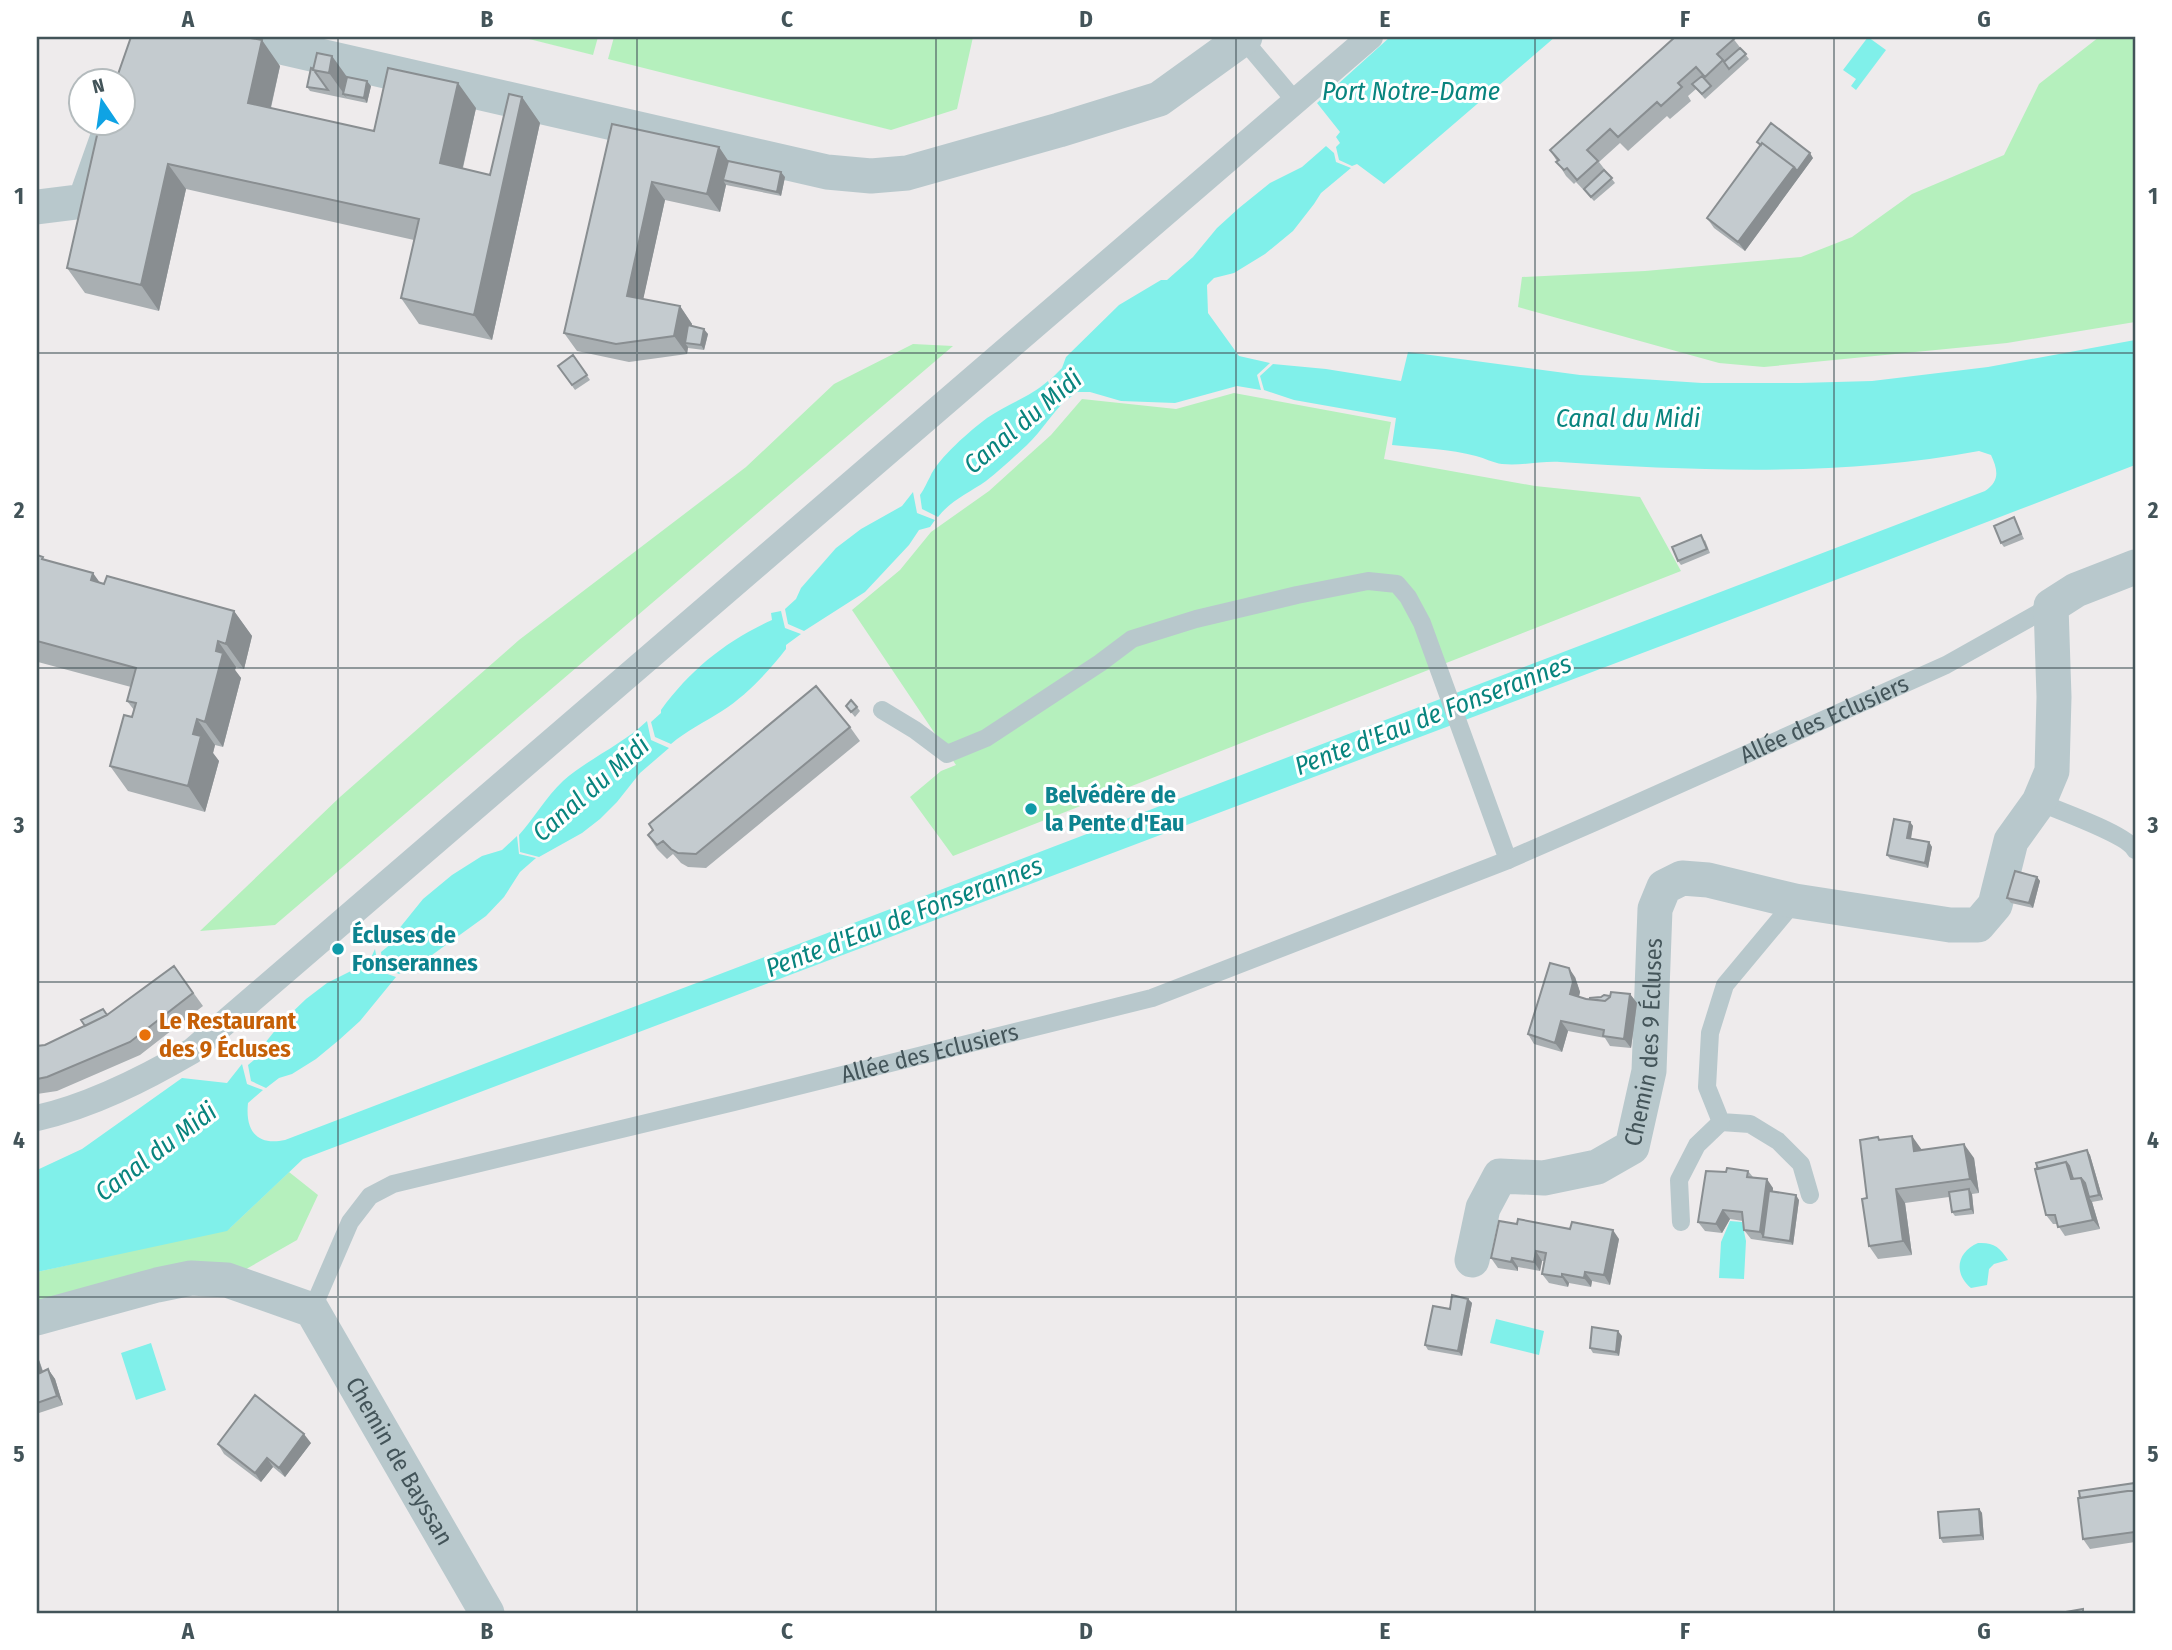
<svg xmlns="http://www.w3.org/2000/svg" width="2172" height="1650" font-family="'Fira Sans Condensed',sans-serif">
  <rect width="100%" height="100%" fill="#eeebec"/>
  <path fill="#b5f0bd" d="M 521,37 L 598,37 L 593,55 Z
    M 614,37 L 973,37 L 957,109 L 891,130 L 608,59 Z
    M 2099,37 L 2135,37 L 2135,322 L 2007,343 L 1764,367 L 1719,363 L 1518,307 L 1522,277 L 1645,271 L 1801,257 L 1852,237 L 1912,194 L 2004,155 L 2039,84 Z
    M 913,344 L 953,346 L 275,925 L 200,931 L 340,797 L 519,640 L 746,467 L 834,384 Z
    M 1234,393 L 1391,422 L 1384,459 L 1535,486 L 1640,497 L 1681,571 L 953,856 L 910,797 L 941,771 L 956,765 L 852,610 L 900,570 L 931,532 L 989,491 L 1051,435 L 1082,399 L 1176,409 Z
    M 289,1172 L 318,1195 L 297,1240 L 227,1280 L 37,1318 L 37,1272 L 230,1228 Z"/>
  <path fill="#80f0ea" d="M 1390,37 L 1555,37 L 1384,184 L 1357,164 L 1352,166 L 1339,160 L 1336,147 L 1340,143 L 1336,137 L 1340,132 L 1317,103 Z
    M 1868,37 L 1886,50 L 1856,90 L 1851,86 L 1856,79 L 1843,70 Z
    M 1326,146 L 1334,153 L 1336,162 L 1351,168 L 1321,193 L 1314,204 L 1293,231 L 1265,254 L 1234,273 L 1214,278 L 1207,285 L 1208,313 L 1239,356 L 1270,363 L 1257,375 L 1261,390 L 1237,386 L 1175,403 L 1121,401 L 1090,392 L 1077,392 L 1068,399 L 1054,393 L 1050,380 L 1062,368 L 1066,357 L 1119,305 L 1161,280 L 1167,280 L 1193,257 L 1217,228 L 1239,208 L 1270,183 L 1302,167 Z
    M 2135,340 L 2135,465 L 1883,562 L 303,1159 L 227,1231 L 37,1272 L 37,1170 L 82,1149 L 182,1078 L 227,1083 L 242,1064 L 247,1084 L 263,1090 L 248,1103 C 245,1131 257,1146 285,1140 L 1985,491 C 2000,481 1998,470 1991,455 L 1979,451 C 1843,477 1697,471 1560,462 C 1540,461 1521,466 1502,464 C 1493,463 1485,458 1476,456 C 1451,449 1419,448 1392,445 L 1396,418 L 1294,400 L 1264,390 L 1260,376 L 1273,364 L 1326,369 L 1401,381 L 1408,352 L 1580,375 L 1702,383 L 1799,383 L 1872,381 L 1988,367 Z
    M 1048,381 L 1053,395 L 1066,400 C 1051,414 1042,431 1027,445 C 1014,457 1000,470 986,481 C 969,493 951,500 938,517 L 922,509 L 920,495 C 925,488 926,484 930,477 C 938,458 971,430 987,418 C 1007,404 1030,397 1048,381 Z
    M 913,492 L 917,513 L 935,520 L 930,527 L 919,530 L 909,545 L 865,592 L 804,631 L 788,624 L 785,609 L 796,599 L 801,588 L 836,548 L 861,529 L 902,506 Z
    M 781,611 L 785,628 L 801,634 L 786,645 L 786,649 C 768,672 747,695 722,711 C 705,722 686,731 671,744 L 655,737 L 651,722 L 661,713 L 661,710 C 691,669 726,641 772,620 L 771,613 Z
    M 647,721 L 651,740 L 669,748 L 640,773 L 617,802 L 600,819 L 582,833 L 539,857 L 520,852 L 519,835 C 534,818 546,797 563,781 C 589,758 622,745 647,721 Z
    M 517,836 L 519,854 L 536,858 L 520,872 L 504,897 L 486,916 L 432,955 L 399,974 L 383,967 L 381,952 L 392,943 L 398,930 L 423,899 L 452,875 L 482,856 L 502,850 Z
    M 375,949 L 379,971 L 396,977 L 360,1021 L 339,1040 L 316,1059 L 292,1074 L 279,1078 L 266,1088 L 251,1081 L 248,1065 L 254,1060 L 265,1043 L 281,1023 L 306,999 L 327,983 L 369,962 Z
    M 1730,1221 L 1742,1222 L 1746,1241 L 1744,1279 L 1719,1278 L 1721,1242 Z
    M 1978,1243 C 1993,1242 2000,1247 2008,1260 L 1994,1264 L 1989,1269 L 1987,1285 L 1971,1288 C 1953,1273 1957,1252 1978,1243 Z
    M 1496,1319 L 1544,1331 L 1539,1355 L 1490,1343 Z
    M 151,1343 L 166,1390 L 136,1400 L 121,1353 Z"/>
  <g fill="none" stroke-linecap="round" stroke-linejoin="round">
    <g stroke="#b8c8cc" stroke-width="18">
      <path d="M 1243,39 L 1296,102"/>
      <path d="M 882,710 L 915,730 L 947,754 L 986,738 L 1100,663 L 1132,639 L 1196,619 L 1297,595 L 1368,581 L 1397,584 L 1408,597 L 1422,623 L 1508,860"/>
      <path d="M 2039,802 C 2059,811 2127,834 2135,850"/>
      <path d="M 1795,901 L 1725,985 L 1710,1033 L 1707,1087 L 1721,1122 L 1750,1124 L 1778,1141 L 1801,1164 L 1810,1195"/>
      <path d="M 1681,1222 L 1679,1180 L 1697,1145 L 1721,1122"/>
      <path id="s1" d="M 312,1310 L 350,1222 L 370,1196 L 393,1184 L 734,1102 L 1152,998 L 1508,860 L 1595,822 L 1946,665 L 2051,606"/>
    </g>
    <path stroke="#b8c8cc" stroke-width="26" d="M 37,1118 C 91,1106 144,1079 192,1051 L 1370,37"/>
    <g stroke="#b8c8cc" stroke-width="35">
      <path d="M 237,37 L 827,172 L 871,176 L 907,173 L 1059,130 L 1159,99 L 1245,37"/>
      <path d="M 37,207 L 85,201 L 113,122"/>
      <path id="s2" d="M 1472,1260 L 1483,1208 L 1500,1176 L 1544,1178 L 1597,1167 L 1632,1147 L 1649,1071 L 1655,909 L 1664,887 L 1682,878 L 1708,880 L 1795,901 L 1950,925 L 1978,925 L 1995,905 L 2011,841 L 2039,802 L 2052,771 L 2054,697 L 2051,606 L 2076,590 L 2135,567"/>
      <path id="s3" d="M 37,1318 L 157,1285 L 191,1278 L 227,1280 L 312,1310 L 487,1613"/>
    </g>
  </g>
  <path fill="#a9afb2" d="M 1732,37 L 1749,59 L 1705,99 L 1696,89 L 1688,96 L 1691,101 L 1670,119 L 1667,116 L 1628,151 L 1620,143 L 1599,162 L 1615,183 L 1594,201 L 1576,182 L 1574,184 L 1566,176 L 1550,150 Z
    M 280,66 L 271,108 L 374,131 L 476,108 L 463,168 L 490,175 L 522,97 L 540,123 L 492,340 L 419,324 L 401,298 L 414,240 L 186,189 L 159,311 L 85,293 L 67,268 L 100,122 Z
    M 311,68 L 347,77 L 371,86 L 367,103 L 310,91 L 307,87 Z
    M 612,124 L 719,147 L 728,161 L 785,177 L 781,196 L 726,185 L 720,212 L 665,200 L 643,299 L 680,306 L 692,324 L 692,326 L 708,334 L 704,350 L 688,348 L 687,354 L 629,362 L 577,351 L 564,333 Z
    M 1757,142 L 1813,158 L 1745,251 L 1714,228 L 1707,218 L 1760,146 Z
    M 573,355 L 590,380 L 575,390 L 558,366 Z
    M 2014,517 L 2024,539 L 2004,547 L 2001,543 Z
    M 1705,540 L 1710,553 L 1681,565 L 1678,561 Z
    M 37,555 L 45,560 L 100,583 L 234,611 L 252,636 L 244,669 L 236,667 L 235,670 L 241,678 L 223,747 L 215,745 L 213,753 L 219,761 L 205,812 L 128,791 L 110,766 L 132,717 L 134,710 L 127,701 L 131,687 L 38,662 L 37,667 Z
    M 846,706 L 857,707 L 860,711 L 855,717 Z
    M 850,727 L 860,741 L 706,868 L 688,867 L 681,863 L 673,854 L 667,859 L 657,849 L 648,835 Z
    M 1910,822 L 1913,826 L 1911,839 L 1929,842 L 1932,847 L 1928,868 L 1890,859 L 1887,855 Z
    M 2037,877 L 2040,881 L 2033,908 L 2011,903 L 2007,898 Z
    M 174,966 L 203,1006 L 140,1055 L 57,1091 L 37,1094 L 37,1046 L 45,1045 L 107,1015 Z
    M 1575,977 L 1580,992 L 1579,997 L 1590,999 L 1610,996 L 1630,994 L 1637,1003 L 1631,1048 L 1610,1046 L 1605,1038 L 1568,1031 L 1562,1052 L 1534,1044 L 1528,1034 Z
    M 1880,1140 L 1922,1150 L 1974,1158 L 1979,1193 L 1972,1194 L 1974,1214 L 1955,1216 L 1952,1212 L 1949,1197 L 1905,1203 L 1912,1255 L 1878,1259 L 1869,1246 L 1867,1198 Z
    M 2087,1150 L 2090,1155 L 2103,1200 L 2092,1202 L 2100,1229 L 2065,1236 L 2057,1224 L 2053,1224 L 2046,1215 Z
    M 1748,1171 L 1753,1177 L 1773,1188 L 1773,1192 L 1799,1200 L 1793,1245 L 1751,1239 L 1744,1230 L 1743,1221 L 1730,1219 L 1722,1233 L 1705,1231 L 1698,1222 L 1726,1172 Z
    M 1619,1239 L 1610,1285 L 1592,1281 L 1591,1287 L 1569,1283 L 1568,1287 L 1549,1283 L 1542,1274 L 1544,1261 L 1542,1261 L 1540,1271 L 1518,1267 L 1518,1271 L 1498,1268 L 1491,1258 Z
    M 1468,1299 L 1472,1303 L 1462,1356 L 1428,1350 L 1425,1345 L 1450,1309 Z
    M 1622,1336 L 1619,1356 L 1593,1353 L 1590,1348 Z
    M 37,1354 L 43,1371 L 48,1369 L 55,1379 L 63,1405 L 39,1413 L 37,1410 Z
    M 311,1443 L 285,1477 L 273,1467 L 261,1482 L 224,1454 L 218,1444 Z
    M 2135,1483 L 2135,1542 L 2090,1549 L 2083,1539 L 2080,1498 Z
    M 1979,1509 L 1982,1513 L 1984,1540 L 1943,1543 L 1940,1538 Z"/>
  <path fill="#898e91" d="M 262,40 L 280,66 L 266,128 L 248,103 Z
    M 332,56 L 350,81 L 343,94 L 347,98 L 329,73 Z
    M 367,81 L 371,86 L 367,103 L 364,98 Z
    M 458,83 L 476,108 L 458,188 L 440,163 Z
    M 522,97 L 540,123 L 492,340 L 474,315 Z
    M 719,147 L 731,165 L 723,180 L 726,185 L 720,212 L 707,194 Z
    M 1810,153 L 1813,158 L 1745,251 L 1738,242 L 1794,167 Z
    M 168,164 L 186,189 L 159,311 L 141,285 Z
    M 781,172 L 785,177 L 781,196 L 777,192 Z
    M 652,182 L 665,200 L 640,314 L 627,296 Z
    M 680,306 L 692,324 L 688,344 L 685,343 L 688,347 L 687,354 L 674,336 Z
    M 704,329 L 708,334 L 704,350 L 701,345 Z
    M 93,573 L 111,598 L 91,580 Z
    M 234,611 L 252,636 L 244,669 L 226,644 Z
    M 218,641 L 236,667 L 235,670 L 241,678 L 223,747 L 205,722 Z
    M 197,719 L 215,745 L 213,753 L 219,761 L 205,812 L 188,786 L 193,734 Z
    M 1910,822 L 1913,826 L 1910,843 L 1907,838 Z
    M 1929,842 L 1932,847 L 1928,868 L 1925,863 Z
    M 2037,877 L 2040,881 L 2033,908 L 2029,903 Z
    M 1569,968 L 1575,977 L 1580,992 L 1577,1003 L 1570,994 Z
    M 1630,994 L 1637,1003 L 1631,1048 L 1624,1039 Z
    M 1561,1021 L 1568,1031 L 1562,1052 L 1555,1043 Z
    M 1912,1136 L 1922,1150 L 1914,1151 Z
    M 1964,1144 L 1974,1158 L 1979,1193 L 1970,1179 Z
    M 2087,1150 L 2090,1155 L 2103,1200 L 2099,1195 Z
    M 2081,1178 L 2088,1187 L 2089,1197 L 2092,1202 L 2100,1229 L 2093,1220 Z
    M 1767,1179 L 1773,1188 L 1767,1237 L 1763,1237 L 1760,1232 Z
    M 1896,1189 L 1905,1203 L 1912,1255 L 1903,1241 Z
    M 1969,1189 L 1972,1194 L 1974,1214 L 1971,1209 Z
    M 1796,1195 L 1799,1200 L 1793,1245 L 1790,1241 Z
    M 1723,1210 L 1730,1219 L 1722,1233 L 1716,1224 Z
    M 1613,1230 L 1619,1239 L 1610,1285 L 1604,1275 Z
    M 1536,1251 L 1542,1261 L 1540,1271 L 1534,1262 Z
    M 1512,1258 L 1518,1267 L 1518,1271 L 1511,1262 Z
    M 1585,1272 L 1592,1281 L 1591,1287 L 1584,1278 Z
    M 1562,1274 L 1569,1283 L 1568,1287 L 1562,1277 Z
    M 1468,1299 L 1472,1303 L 1462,1356 L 1458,1351 Z
    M 1618,1331 L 1622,1336 L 1619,1356 L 1616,1352 Z
    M 37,1354 L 46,1382 L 40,1373 L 37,1364 Z
    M 48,1369 L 55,1379 L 63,1405 L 57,1396 Z
    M 304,1434 L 311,1443 L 285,1477 L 279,1468 Z
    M 267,1458 L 273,1467 L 261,1482 L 255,1473 Z
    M 1979,1509 L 1982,1513 L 1984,1540 L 1981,1535 Z"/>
  <path fill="#c4cbcf" stroke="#898e91" stroke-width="2" d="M 131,37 L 245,37 L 262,40 L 248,103 L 374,131 L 388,68 L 458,83 L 440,163 L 490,175 L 509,94 L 522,97 L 474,315 L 401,298 L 419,219 L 168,164 L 141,285 L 67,268 L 100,122 L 122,122 L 122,80 L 116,80 Z
    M 1675,37 L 1732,37 L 1734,39 L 1717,54 L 1723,60 L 1705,77 L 1696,67 L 1678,83 L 1682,87 L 1661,106 L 1657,102 L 1618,137 L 1610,129 L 1587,150 L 1598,161 L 1577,180 L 1567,168 L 1564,170 L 1556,162 L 1559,160 L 1550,150 Z
    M 1740,48 L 1746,54 L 1729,69 L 1724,62 Z
    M 317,53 L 332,56 L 329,73 L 313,70 Z
    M 311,68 L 313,69 L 328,90 L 307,87 Z
    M 1702,76 L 1711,86 L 1702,94 L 1692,84 Z
    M 347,77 L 367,81 L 364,98 L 343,94 Z
    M 1771,123 L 1810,153 L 1797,171 L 1794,167 L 1762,143 L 1761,145 L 1757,142 Z
    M 612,124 L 719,147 L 707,194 L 652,182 L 627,296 L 680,306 L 674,336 L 616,344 L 564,333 Z
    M 1762,143 L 1794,167 L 1738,242 L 1707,218 Z
    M 728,161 L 781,172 L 777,192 L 723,180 Z
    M 1604,170 L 1612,178 L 1591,197 L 1584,189 Z
    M 688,325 L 704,329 L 701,345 L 685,343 Z
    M 573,355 L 587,375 L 572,385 L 558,366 Z
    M 2014,517 L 2021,534 L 2001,543 L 1994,526 Z
    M 1701,535 L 1707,549 L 1678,561 L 1672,547 Z
    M 37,555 L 43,557 L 42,559 L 93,573 L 91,580 L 104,584 L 107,576 L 234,611 L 226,644 L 218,641 L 216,651 L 223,653 L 205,722 L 197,719 L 193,734 L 201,736 L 188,786 L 110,766 L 124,715 L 132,717 L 136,703 L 127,701 L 136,668 L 37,641 Z
    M 816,686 L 850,727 L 696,854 L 678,853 L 671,849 L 663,841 L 657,845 L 648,835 L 653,830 L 649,824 Z
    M 851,700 L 857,707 L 851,712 L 846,706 Z
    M 1894,819 L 1910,822 L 1907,838 L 1929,842 L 1925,863 L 1887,855 Z
    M 2015,871 L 2037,877 L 2029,903 L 2007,898 Z
    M 1550,963 L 1569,968 L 1573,982 L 1570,994 L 1586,999 L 1605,1001 L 1610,997 L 1611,992 L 1630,994 L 1624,1039 L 1603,1036 L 1604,1030 L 1561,1021 L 1555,1043 L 1528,1034 Z
    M 174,966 L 193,993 L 130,1042 L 47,1077 L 37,1079 L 37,1046 L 45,1045 L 107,1015 Z
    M 1604,995 L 1610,996 L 1610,997 L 1605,1001 L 1590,999 L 1590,998 L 1601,997 Z
    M 103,1009 L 107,1015 L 85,1026 L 81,1020 Z
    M 1912,1136 L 1914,1151 L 1964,1144 L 1970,1179 L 1896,1189 L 1903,1241 L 1869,1246 L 1862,1199 L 1867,1198 L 1860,1140 L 1878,1137 L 1879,1140 Z
    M 2087,1150 L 2099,1195 L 2089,1197 L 2085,1183 L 2081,1178 L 2073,1179 L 2069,1166 L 2066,1162 L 2038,1169 L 2036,1163 Z
    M 2066,1162 L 2071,1179 L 2081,1178 L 2093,1220 L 2058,1227 L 2055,1215 L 2046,1215 L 2035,1169 Z
    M 1727,1168 L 1748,1171 L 1747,1177 L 1767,1179 L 1760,1232 L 1744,1230 L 1742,1212 L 1723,1210 L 1716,1224 L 1698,1222 L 1706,1171 L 1726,1172 Z
    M 1969,1189 L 1971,1209 L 1952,1212 L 1949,1192 Z
    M 1769,1191 L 1796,1195 L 1790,1241 L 1763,1237 Z
    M 1518,1219 L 1570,1229 L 1572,1222 L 1613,1230 L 1604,1275 L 1585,1272 L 1584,1278 L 1562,1274 L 1562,1277 L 1542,1274 L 1546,1253 L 1536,1251 L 1534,1262 L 1512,1258 L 1511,1262 L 1491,1258 L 1499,1221 L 1517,1224 Z
    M 1452,1295 L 1468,1299 L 1458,1351 L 1425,1345 L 1433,1306 L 1450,1309 Z
    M 1592,1327 L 1618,1331 L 1616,1352 L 1590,1348 Z
    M 37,1364 L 40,1373 L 48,1369 L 57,1396 L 37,1403 Z
    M 255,1395 L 304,1434 L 279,1468 L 267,1458 L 255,1473 L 218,1444 Z
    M 2135,1483 L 2135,1490 L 2080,1498 L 2079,1491 Z
    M 2135,1490 L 2135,1532 L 2083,1539 L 2078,1498 Z
    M 1979,1509 L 1981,1535 L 1940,1538 L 1938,1512 Z
    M 2083,1609 L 2083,1613 L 2060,1613 Z"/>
  <path fill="none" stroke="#435459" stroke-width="2" stroke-opacity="0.55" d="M 338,37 L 338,1613M 637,37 L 637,1613M 936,37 L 936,1613M 1236,37 L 1236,1613M 1535,37 L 1535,1613M 1834,37 L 1834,1613M 37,353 L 2135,353M 37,668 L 2135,668M 37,982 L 2135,982M 37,1297 L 2135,1297"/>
  <g fill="#0f9aa8" stroke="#fff" stroke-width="2.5">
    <circle cx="1031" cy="809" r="7"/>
    <circle cx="338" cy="949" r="7"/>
  </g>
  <circle fill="#e8710a" stroke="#fff" stroke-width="2.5" cx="145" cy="1035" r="7"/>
  <g text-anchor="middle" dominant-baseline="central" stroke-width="6" stroke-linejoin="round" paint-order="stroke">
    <g font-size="24" fill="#435459" stroke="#fff">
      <text stroke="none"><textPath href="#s1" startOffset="1664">Allée des Eclusiers</textPath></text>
      <text stroke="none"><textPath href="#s2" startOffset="334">Chemin des 9 Écluses</textPath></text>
      <text stroke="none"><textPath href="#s1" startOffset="707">Allée des Eclusiers</textPath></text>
      <text stroke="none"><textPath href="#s3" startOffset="460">Chemin de Bayssan</textPath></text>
    </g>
    <g font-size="24" font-weight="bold" fill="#0d838f" stroke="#fff" text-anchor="start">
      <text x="1045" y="795">Belvédère de<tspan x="1045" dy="28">la Pente d'Eau</tspan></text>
      <text x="352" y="935">Écluses de<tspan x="352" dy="28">Fonserannes</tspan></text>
    </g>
    <g font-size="24" font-weight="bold" fill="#c56008" stroke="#fff" text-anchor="start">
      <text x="159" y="1021">Le Restaurant<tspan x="159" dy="28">des 9 Écluses</tspan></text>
    </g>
    <g font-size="26" font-style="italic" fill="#08847e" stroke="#fff">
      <text x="1411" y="91">Port Notre-Dame</text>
      <text x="1628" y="418">Canal du Midi</text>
      <text transform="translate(1023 422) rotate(-40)">Canal du Midi</text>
      <text transform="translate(1433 715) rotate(-21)">Pente d'Eau de Fonserannes</text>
      <text transform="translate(591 789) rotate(-41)">Canal du Midi</text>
      <text transform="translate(904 917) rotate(-21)">Pente d'Eau de Fonserannes</text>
      <text transform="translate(156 1152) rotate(-37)">Canal du Midi</text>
    </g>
  </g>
  <rect width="2172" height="1650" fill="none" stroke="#ffffff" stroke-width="77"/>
  <g transform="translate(102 102) rotate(347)"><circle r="33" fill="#ffffff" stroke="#b4bbbd" stroke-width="2"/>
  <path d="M0-5L12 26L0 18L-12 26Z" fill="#0fa3e4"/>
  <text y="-10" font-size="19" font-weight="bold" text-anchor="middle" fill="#435459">N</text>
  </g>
  <rect x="38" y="38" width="2096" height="1574" fill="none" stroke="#435459" stroke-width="2.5"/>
  <g font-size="23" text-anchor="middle" font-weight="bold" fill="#435459">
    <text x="188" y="27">A</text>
    <text x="487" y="27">B</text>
    <text x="787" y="27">C</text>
    <text x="1086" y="27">D</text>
    <text x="1385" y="27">E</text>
    <text x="1685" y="27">F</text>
    <text x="1984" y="27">G</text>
    <text x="19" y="204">1</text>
    <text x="2153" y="204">1</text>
    <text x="19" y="518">2</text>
    <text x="2153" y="518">2</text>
    <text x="19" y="833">3</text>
    <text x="2153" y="833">3</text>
    <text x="19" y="1148">4</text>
    <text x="2153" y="1148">4</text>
    <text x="19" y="1462">5</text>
    <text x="2153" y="1462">5</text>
    <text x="188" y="1639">A</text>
    <text x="487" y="1639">B</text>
    <text x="787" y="1639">C</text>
    <text x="1086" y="1639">D</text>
    <text x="1385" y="1639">E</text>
    <text x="1685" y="1639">F</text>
    <text x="1984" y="1639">G</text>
  </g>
</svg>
